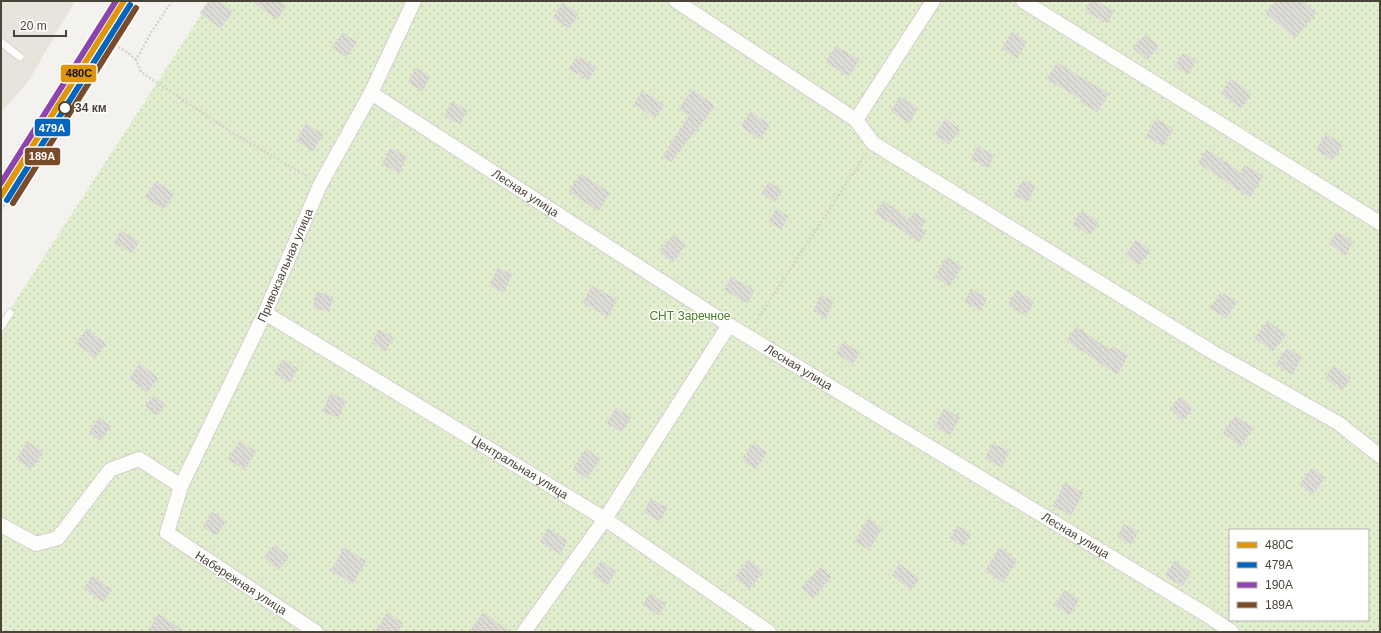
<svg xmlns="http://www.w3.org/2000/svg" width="1381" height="633" font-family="Arial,sans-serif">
  <defs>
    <pattern id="grass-dots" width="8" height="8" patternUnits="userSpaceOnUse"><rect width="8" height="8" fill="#e1eece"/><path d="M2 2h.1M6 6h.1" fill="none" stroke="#c3cdb2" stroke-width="1.8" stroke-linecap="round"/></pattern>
    <pattern id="building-back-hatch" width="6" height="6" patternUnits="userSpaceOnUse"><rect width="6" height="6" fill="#dddbd6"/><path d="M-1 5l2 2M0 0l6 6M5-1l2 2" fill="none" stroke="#bfbdb8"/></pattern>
  </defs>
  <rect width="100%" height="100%" fill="#f3f2ee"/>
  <path fill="#e7e4db" d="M 1,1 L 75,1 L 28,82 L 1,112 Z"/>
  <path fill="url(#grass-dots)" fill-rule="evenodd" d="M 210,1 L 1380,1 L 1380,632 L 1,632 L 1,323 ZM 1230,530 L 1368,530 L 1368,620 L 1230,620 Z"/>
  <path fill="url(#building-back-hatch)" stroke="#dcd9d3" d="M 209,1 L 219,1 L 233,12 L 220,28 L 200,13 Z
    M 252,1 L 279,1 L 286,6 L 277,19 Z
    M 1091,1 L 1096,1 L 1114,11 L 1107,23 L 1085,11 Z
    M 1276,1 L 1302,1 L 1316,13 L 1295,38 L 1266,13 Z
    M 563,3 L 579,14 L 568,28 L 553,17 Z
    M 1012,32 L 1027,42 L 1017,58 L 1002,48 Z
    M 343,33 L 357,42 L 346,57 L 332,47 Z
    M 1145,35 L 1159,46 L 1147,60 L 1133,48 Z
    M 836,46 L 859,60 L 849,76 L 826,62 Z
    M 1183,53 L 1196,61 L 1189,74 L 1175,66 Z
    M 577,56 L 596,67 L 588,80 L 569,69 Z
    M 1057,63 L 1109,94 L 1097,112 L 1080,101 L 1081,99 L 1047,79 Z
    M 416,68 L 430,77 L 422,91 L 408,82 Z
    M 1231,79 L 1251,94 L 1241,108 L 1221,93 Z
    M 693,90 L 715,106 L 671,162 L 663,156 L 689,116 L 679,108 Z
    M 642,91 L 664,105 L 655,118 L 634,104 Z
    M 900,97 L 918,108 L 909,123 L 891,111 Z
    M 451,102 L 467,110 L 460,124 L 445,116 Z
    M 751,112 L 770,125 L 759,139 L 741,126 Z
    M 946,119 L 960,130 L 949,144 L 935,134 Z
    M 1156,119 L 1173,129 L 1163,146 L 1146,136 Z
    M 306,124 L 323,134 L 313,151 L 296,140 Z
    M 1327,134 L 1343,145 L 1332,160 L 1316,149 Z
    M 978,146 L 994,155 L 988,168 L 971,159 Z
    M 390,148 L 407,157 L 399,173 L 382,164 Z
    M 1207,150 L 1241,173 L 1245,165 L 1263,176 L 1250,197 L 1198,163 Z
    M 581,174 L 610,193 L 598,211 L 569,191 Z
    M 1023,180 L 1035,187 L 1027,202 L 1014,195 Z
    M 156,181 L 174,194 L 163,209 L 145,197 Z
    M 769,182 L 782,191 L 775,202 L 762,193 Z
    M 884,201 L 909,219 L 914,212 L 926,221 L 920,228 L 926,232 L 919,242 L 887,220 L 886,221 L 875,213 Z
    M 776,209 L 788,216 L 781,229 L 769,222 Z
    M 1082,211 L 1099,222 L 1090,235 L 1073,224 Z
    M 121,231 L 139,242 L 132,253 L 114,243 Z
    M 1337,232 L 1353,242 L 1346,255 L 1329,244 Z
    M 673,235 L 686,245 L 673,262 L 660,251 Z
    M 1136,240 L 1150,251 L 1139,265 L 1125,255 Z
    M 947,257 L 962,267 L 949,286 L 935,276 Z
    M 498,268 L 512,274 L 504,292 L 490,286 Z
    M 731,277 L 754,290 L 747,303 L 724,290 Z
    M 592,286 L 617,300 L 607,317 L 583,302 Z
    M 972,289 L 987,299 L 980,310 L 965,301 Z
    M 1017,290 L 1034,302 L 1025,316 L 1008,304 Z
    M 317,292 L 333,297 L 329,312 L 313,307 Z
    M 1221,292 L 1237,302 L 1226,318 L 1210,308 Z
    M 821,295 L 833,301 L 826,318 L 813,311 Z
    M 1268,321 L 1286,335 L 1273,351 L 1255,338 Z
    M 1076,327 L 1110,350 L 1113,346 L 1128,356 L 1117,374 L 1067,341 Z
    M 87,329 L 106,344 L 95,358 L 76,343 Z
    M 379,330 L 394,338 L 386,351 L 372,343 Z
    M 843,342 L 860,353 L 852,364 L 836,353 Z
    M 1287,348 L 1302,357 L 1292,374 L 1276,364 Z
    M 282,360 L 298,368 L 290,382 L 275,374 Z
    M 140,364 L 158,378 L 147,392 L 129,378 Z
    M 1334,366 L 1351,378 L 1342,390 L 1325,378 Z
    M 331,393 L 346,401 L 338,418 L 323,411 Z
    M 154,396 L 165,405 L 156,415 L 145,406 Z
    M 1180,397 L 1193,408 L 1182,420 L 1170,408 Z
    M 616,408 L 631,417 L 622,432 L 607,423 Z
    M 944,409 L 960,417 L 950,435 L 935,426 Z
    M 1235,416 L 1253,428 L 1241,446 L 1223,433 Z
    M 99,418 L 111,426 L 101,441 L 89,432 Z
    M 240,441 L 256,452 L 244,470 L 228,459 Z
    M 28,442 L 43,453 L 31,469 L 16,459 Z
    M 754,443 L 767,453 L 755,469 L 742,459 Z
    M 993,443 L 1009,452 L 1001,467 L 985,458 Z
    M 586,449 L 600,459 L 587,478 L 573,469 Z
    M 1312,468 L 1325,478 L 1313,494 L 1300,484 Z
    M 1065,483 L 1083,493 L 1071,515 L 1053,506 Z
    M 651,499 L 667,508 L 659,521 L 644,512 Z
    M 212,512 L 226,521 L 217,535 L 203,527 Z
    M 868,519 L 882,528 L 869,550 L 855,541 Z
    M 1124,524 L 1138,532 L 1131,544 L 1118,537 Z
    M 958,526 L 971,534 L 963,546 L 950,538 Z
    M 548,529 L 567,540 L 560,554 L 540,542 Z
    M 274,545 L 289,557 L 278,570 L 264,557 Z
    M 344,548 L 366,561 L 353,583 L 331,571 Z
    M 1000,548 L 1017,560 L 1003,582 L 985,571 Z
    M 749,560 L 763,573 L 749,589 L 735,577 Z
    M 601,561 L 616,572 L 607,585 L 592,574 Z
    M 1174,561 L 1191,572 L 1182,586 L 1165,575 Z
    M 900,564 L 919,579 L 911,590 L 892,575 Z
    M 820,567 L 831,577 L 813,598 L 802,588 Z
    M 93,576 L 112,590 L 103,602 L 84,588 Z
    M 1065,590 L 1079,600 L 1069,615 L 1054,604 Z
    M 650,594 L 666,604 L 659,615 L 643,605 Z
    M 387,613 L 403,623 L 397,632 L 375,632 Z
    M 483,613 L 510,632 L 469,632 Z
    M 159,614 L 184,632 L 147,632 Z"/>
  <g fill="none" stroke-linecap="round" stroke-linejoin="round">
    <defs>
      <path id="lane" d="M 1,42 L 20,57
        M 1,327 L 10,313"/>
      <g id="street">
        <path d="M 676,1 L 856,120 L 873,143 L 1214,353 L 1338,423 L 1380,456"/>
        <path d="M 1023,1 L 1380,223"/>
        <path id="s1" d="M 371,93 L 729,325 L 1210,617 L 1232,632"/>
        <path d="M 856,120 L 933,1"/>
        <path id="s2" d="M 265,313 L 605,519 L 769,632"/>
        <path d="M 1,525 L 36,544 L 58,538 L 110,470 L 139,459 L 181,486"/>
        <path id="s3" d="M 316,632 L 167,533 L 181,486 L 265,313 L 320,185 L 371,93 L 414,1"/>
        <path d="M 524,632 L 605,519 L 729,325"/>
      </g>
    </defs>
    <use href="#lane" stroke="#d1d0cb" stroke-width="9"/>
    <use href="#street" stroke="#d1d0cb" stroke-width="16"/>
    <path stroke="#d3d2cc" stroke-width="2.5" stroke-dasharray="2 2" stroke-linecap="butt" d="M 172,1 L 152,31 L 136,60 L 141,72 L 233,133 L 308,177
      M 108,41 L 127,52 L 136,60
      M 1,210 L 134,1
      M 755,323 L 865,155"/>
    <use href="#lane" stroke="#fdfdfc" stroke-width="7"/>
    <use href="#street" stroke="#fdfdfc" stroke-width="14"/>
    <defs>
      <path id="rail-1" d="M 1,196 L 124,1"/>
      <path id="rail-2" d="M 7,200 L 130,5"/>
      <path id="rail-3" d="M 1,183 L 116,1"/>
      <path id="rail-4" d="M 13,203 L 136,8"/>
    </defs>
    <use href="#rail-1" stroke="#fff" stroke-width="9"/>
    <use href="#rail-2" stroke="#fff" stroke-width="9"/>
    <use href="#rail-3" stroke="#fff" stroke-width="9"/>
    <use href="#rail-4" stroke="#fff" stroke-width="9"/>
    <use href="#rail-1" stroke="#dd9708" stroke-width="6"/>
    <use href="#rail-2" stroke="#0065bd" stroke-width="6"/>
    <use href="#rail-3" stroke="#8e44ad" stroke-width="6"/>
    <use href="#rail-4" stroke="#7a4b2a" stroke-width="6"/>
  </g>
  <circle fill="#fff" stroke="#4b4438" stroke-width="2" cx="65" cy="108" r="6"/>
  <g text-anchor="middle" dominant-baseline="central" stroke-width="3" stroke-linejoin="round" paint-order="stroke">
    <g font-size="12" font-weight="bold" fill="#4b4438" stroke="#fff" text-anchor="start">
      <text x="75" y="108">34 км</text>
    </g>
    <g font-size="12" fill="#4b4438" stroke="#fff">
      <text stroke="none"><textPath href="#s1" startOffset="184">Лесная улица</textPath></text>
      <text stroke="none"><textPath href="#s3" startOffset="472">Привокзальная улица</textPath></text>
      <text stroke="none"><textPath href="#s1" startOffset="508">Лесная улица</textPath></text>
      <text stroke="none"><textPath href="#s2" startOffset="298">Центральная улица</textPath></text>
      <text stroke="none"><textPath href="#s1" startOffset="832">Лесная улица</textPath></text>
      <text transform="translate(241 583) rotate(33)">Набережная улица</text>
    </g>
    <g font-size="12" fill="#498028" stroke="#fff">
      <text x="690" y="316">СНТ Заречное</text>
    </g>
  </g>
  <g stroke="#fff" stroke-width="1.5">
    <rect x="60" y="64" width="37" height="19" rx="4" fill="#dd9708"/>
    <rect x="34" y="118" width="37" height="19" rx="4" fill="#0065bd"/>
    <rect x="24" y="147" width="37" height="19" rx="4" fill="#7a4b2a"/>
  </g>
  <g font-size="11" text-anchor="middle" font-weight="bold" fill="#fff">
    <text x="52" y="132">479А</text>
    <text x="42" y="160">189А</text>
  </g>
  <g font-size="11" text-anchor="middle" font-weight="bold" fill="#111">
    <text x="79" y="77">480С</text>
  </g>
  <rect width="1381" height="633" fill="none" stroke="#4b4438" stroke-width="4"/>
  <rect x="1229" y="529" width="140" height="92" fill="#ffffff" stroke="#b7b4af"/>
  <rect x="1237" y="542" width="20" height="6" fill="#dd9708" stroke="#b7b4af"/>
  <text x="1265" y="549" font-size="12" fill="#4b4438">480С</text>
  <rect x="1237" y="562" width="20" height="6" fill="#0065bd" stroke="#b7b4af"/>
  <text x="1265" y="569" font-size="12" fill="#4b4438">479А</text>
  <rect x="1237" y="582" width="20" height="6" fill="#8e44ad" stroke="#b7b4af"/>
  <text x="1265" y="589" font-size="12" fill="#4b4438">190А</text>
  <rect x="1237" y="602" width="20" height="6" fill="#7a4b2a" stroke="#b7b4af"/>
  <text x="1265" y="609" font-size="12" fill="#4b4438">189А</text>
  <path d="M14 30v6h52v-6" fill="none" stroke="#4b4438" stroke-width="2"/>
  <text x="20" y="30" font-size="12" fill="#4b4438" stroke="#ffffff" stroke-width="3" paint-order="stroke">20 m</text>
</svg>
